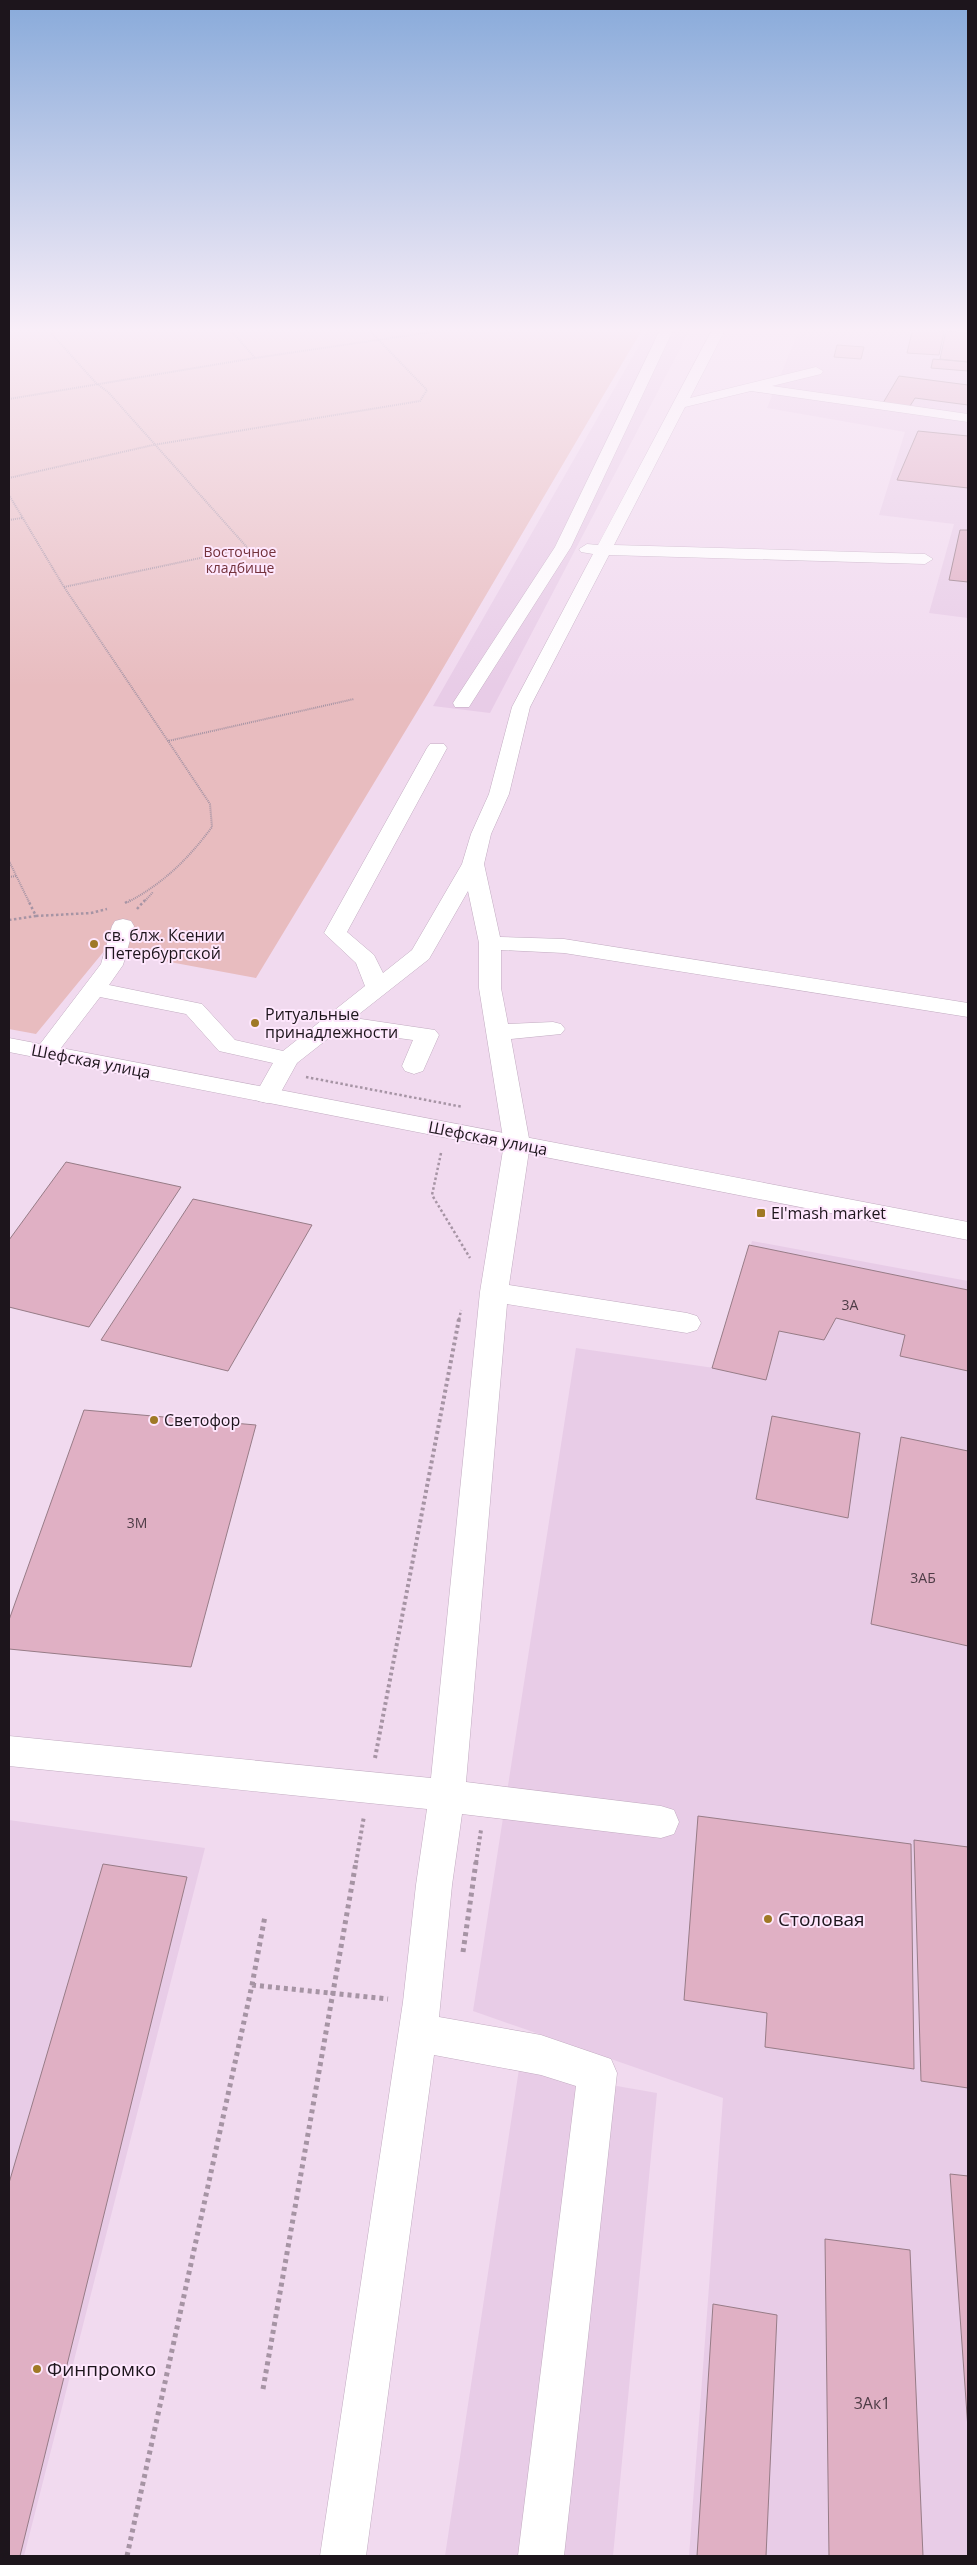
<svg xmlns="http://www.w3.org/2000/svg" width="977" height="2565" font-family="'Open Sans',sans-serif">
  <rect width="100%" height="100%" fill="#f1daef"/>
  <path fill="#e8cce7" d="M 649,328 L 691,328 L 490,713 L 433,706 Z
    M 800,328 L 968,328 L 968,618 L 929,613 L 954,524 L 879,515 L 905,432 L 767,408 Z
    M 752,1241 L 968,1281 L 968,2556 L 689,2556 L 723,2098 L 473,2011 L 576,1348 L 714,1368 Z
    M 9,1820 L 205,1848 L 24,2556 L 9,2556 Z
    M 519,2069 L 657,2093 L 613,2556 L 445,2556 Z"/>
  <path fill="#e8bcbf" d="M 9,328 L 643,328 L 429,692 L 256,978 L 105,950 L 36,1034 L 9,1029 Z"/>
  <path fill="#e0b0c4" stroke="#977c87" d="M 913,328 L 939,328 L 938,331 L 944,332 L 939,355 L 907,353 Z
    M 946,331 L 968,333 L 968,362 L 940,359 Z
    M 837,345 L 864,347 L 861,359 L 834,357 Z
    M 933,359 L 968,362 L 968,371 L 931,368 Z
    M 899,376 L 968,385 L 968,405 L 915,398 L 910,406 L 883,403 Z
    M 918,431 L 968,436 L 968,488 L 897,480 Z
    M 960,530 L 968,530 L 968,582 L 949,580 Z
    M 66,1162 L 181,1187 L 89,1327 L 9,1307 L 9,1240 Z
    M 193,1199 L 312,1225 L 228,1371 L 101,1340 Z
    M 749,1245 L 968,1290 L 968,1371 L 900,1356 L 905,1335 L 836,1318 L 824,1340 L 779,1331 L 766,1380 L 712,1368 Z
    M 84,1410 L 256,1425 L 191,1667 L 9,1649 L 9,1620 Z
    M 772,1416 L 860,1433 L 848,1518 L 756,1499 Z
    M 901,1437 L 968,1451 L 968,1646 L 871,1624 Z
    M 698,1816 L 911,1844 L 914,2069 L 765,2047 L 767,2013 L 684,2000 Z
    M 914,1840 L 968,1847 L 968,2088 L 921,2081 Z
    M 103,1864 L 187,1877 L 20,2556 L 9,2556 L 9,2183 Z
    M 950,2174 L 968,2176 L 968,2429 Z
    M 825,2239 L 910,2250 L 923,2556 L 829,2556 Z
    M 713,2304 L 777,2315 L 766,2556 L 697,2556 Z"/>
  <g fill="none" stroke-linecap="round" stroke-linejoin="round">
    <defs>
      <path id="minor" d="M 661,328 L 674,328 L 571,547 L 469,707 L 455,707 L 453,703 L 555,547 Z
        M 713,328 L 726,328 L 690,398 L 816,367 L 823,371 L 821,374 L 772,386 L 968,414 L 968,422 L 751,391 L 685,407 L 614,545 L 925,554 L 933,559 L 925,564 L 609,555 L 530,707 L 509,794 L 491,834 L 484,864 L 500,937 L 564,939 L 968,1003 L 968,1017 L 564,953 L 501,950 L 501,988 L 508,1024 L 553,1022 L 561,1024 L 565,1029 L 561,1034 L 511,1039 L 530,1144 L 509,1285 L 687,1313 L 697,1316 L 701,1323 L 697,1330 L 687,1333 L 507,1304 L 466,1782 L 661,1806 L 674,1810 L 679,1822 L 674,1834 L 661,1838 L 462,1814 L 452,1885 L 439,2017 L 541,2035 L 611,2059 L 617,2073 L 564,2556 L 518,2556 L 576,2086 L 541,2075 L 434,2055 L 366,2556 L 320,2556 L 403,2002 L 416,1885 L 427,1809 L 9,1766 L 9,1736 L 431,1778 L 480,1292 L 504,1144 L 479,988 L 479,943 L 468,891 L 429,959 L 354,1018 L 435,1030 L 439,1035 L 423,1071 L 414,1074 L 405,1071 L 402,1066 L 413,1040 L 339,1030 L 297,1063 L 276,1101 L 267,1103 L 258,1101 L 255,1095 L 273,1063 L 219,1051 L 186,1014 L 100,997 L 54,1057 L 46,1059 L 38,1057 L 34,1052 L 101,964 L 112,926 L 115,921 L 123,919 L 131,921 L 134,926 L 123,965 L 109,985 L 202,1004 L 235,1040 L 283,1051 L 365,986 L 356,963 L 324,933 L 427,748 L 430,744 L 444,744 L 447,748 L 347,932 L 374,955 L 383,973 L 412,950 L 462,864 L 471,834 L 489,794 L 512,707 L 593,554 L 581,552 L 579,549 L 587,544 L 598,545 Z"/>
      <path id="major" d="M 9,1038 L 968,1222 L 968,1240 L 9,1052 Z"/>
    </defs>
    <use href="#minor" stroke="#c2acc1" stroke-width="1"/>
    <use href="#major" stroke="#c2acc1" stroke-width="1"/>
    <path stroke="#a694a4" stroke-width="2" stroke-dasharray="1 1" stroke-linecap="butt" d="M 50,328 L 51,333 L 96,383 L 108,392 L 253,554
      M 229,328 L 255,358
      M 9,399 L 255,358 L 459,328
      M 9,478 L 153,445 L 420,401 L 427,390 L 367,328
      M 9,495 L 64,587 L 168,741 L 354,699
      M 9,520 L 22,518
      M 64,587 L 247,548
      M 9,861 L 29,902
      M 9,877 L 16,876
      M 128,902 C 164,883 188,859 212,827 L 210,804 L 168,741
      M 144,902 L 153,892"/>
    <path stroke="#a694a4" stroke-width="2.5" stroke-dasharray="2.5 2.5" stroke-linecap="butt" d="M 125,903 L 130,900
      M 137,909 L 145,900
      M 36,916 L 91,913 L 107,909
      M 9,920 L 36,916 L 28,900
      M 306,1077 L 463,1107
      M 441,1153 L 432,1195 L 470,1258
      M 459,1320 L 461,1310"/>
    <path stroke="#a694a4" stroke-width="4" stroke-dasharray="3 3" stroke-linecap="butt" d="M 375,1758 L 459,1319
      M 356,1863 L 364,1816
      M 476,1863 L 481,1830"/>
    <path stroke="#a694a4" stroke-width="5" stroke-dasharray="4 4" stroke-linecap="butt" d="M 463,1952 L 476,1862
      M 252,1985 L 388,1999
      M 263,2389 L 356,1862
      M 127,2556 L 252,1985 L 265,1916"/>
    <use href="#minor" fill="#fff" fill-rule="evenodd"/>
    <use href="#major" fill="#fff" fill-rule="evenodd"/>
  </g>
  <linearGradient id="sky" x2="0" y2="1"><stop stop-color="#88aada"/><stop offset="0.48" stop-color="#f9eef8"/><stop offset="1" stop-color="#f9eef8" stop-opacity="0"/></linearGradient>
  <rect width="977" height="687" fill="url(#sky)"/>
  <g fill="#9f7926" stroke="#fee7fd" stroke-width="2">
    <circle cx="94" cy="944" r="5"/>
    <circle cx="255" cy="1023" r="5"/>
    <rect x="756" y="1208" width="10" height="10" rx="2.5"/>
    <circle cx="154" cy="1420" r="5"/>
    <circle cx="768" cy="1919" r="5"/>
    <circle cx="37" cy="2369" r="5"/>
  </g>
  <g text-anchor="middle" dominant-baseline="central" stroke-width="4" stroke-linejoin="round" paint-order="stroke">
    <g font-size="14" fill="#73323b" stroke="#fee7fd">
      <text x="240" y="551">Восточное<tspan x="240" dy="16">кладбище</tspan></text>
    </g>
    <g font-size="14" fill="#4e3c46">
      <text x="850" y="1304">3А</text>
      <text x="137" y="1522">3М</text>
      <text x="923" y="1577">3АБ</text>
    </g>
    <g font-size="16" fill="#1d151c" stroke="#fee7fd" text-anchor="start">
      <text x="104" y="935">св. блж. Ксении<tspan x="104" dy="18">Петербургской</tspan></text>
      <text x="265" y="1014">Ритуальные<tspan x="265" dy="18">принадлежности</tspan></text>
      <text x="771" y="1213">El'mash market</text>
      <text x="164" y="1420">Светофор</text>
    </g>
    <g font-size="16" fill="#1d151c" stroke="#fee7fd">
      <text transform="translate(91 1061) rotate(11)">Шефская улица</text>
      <text transform="translate(488 1138) rotate(11)">Шефская улица</text>
    </g>
    <g font-size="16" fill="#4e3c46">
      <text x="872" y="2403">3Ак1</text>
    </g>
    <g font-size="19" fill="#1d151c" stroke="#fee7fd" text-anchor="start">
      <text x="778" y="1919">Столовая</text>
      <text x="47" y="2369">Финпромко</text>
    </g>
  </g>
  <rect width="977" height="2565" fill="none" stroke="#1d151c" stroke-width="20"/>
</svg>
